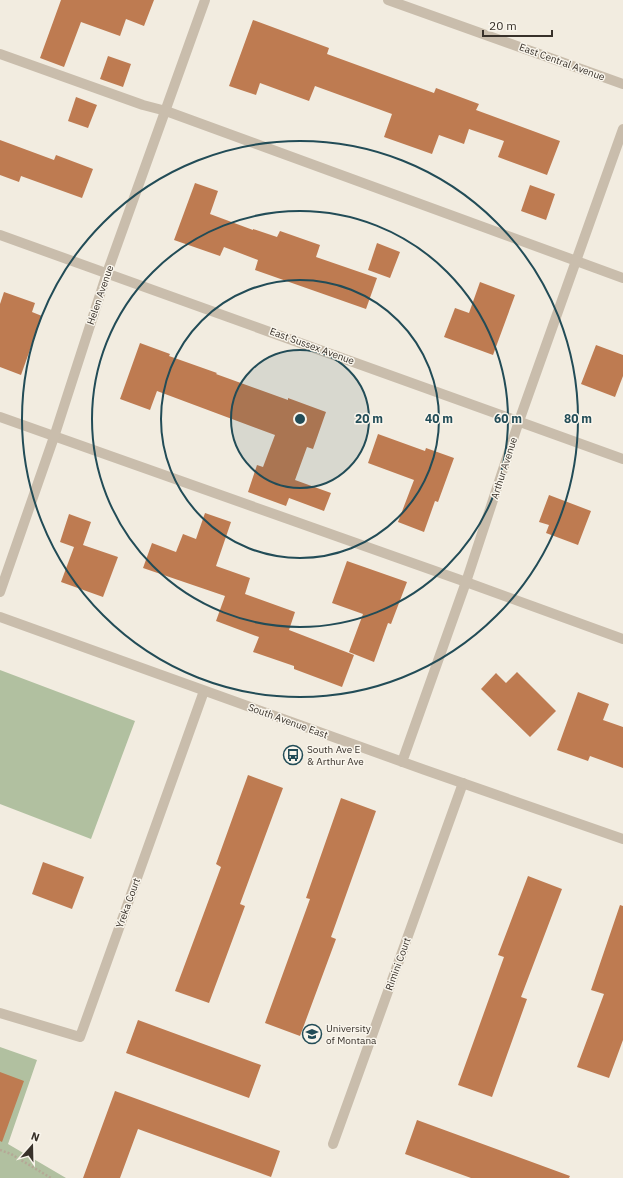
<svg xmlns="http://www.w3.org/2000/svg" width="623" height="1178" font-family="'IBM Plex Sans',sans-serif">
  <rect width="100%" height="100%" fill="#f2ece0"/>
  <path fill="#b1c0a0" d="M 0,670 L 135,721 L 91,839 L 0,804 Z
    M 0,1047 L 37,1060 L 8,1144 L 66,1178 L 0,1178 Z"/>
  <path fill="#be7b51" d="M 61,0 L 154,0 L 144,26 L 126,19 L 120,36 L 81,22 L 64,67 L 40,58 Z
    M 253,20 L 329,48 L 327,54 L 434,93 L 436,88 L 479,104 L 476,110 L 560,141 L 547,175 L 498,157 L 504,141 L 469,129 L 464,144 L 439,135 L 432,154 L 384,137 L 392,114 L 315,86 L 309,101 L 260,83 L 256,95 L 229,86 Z
    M 108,56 L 131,64 L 123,87 L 100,79 Z
    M 76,97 L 97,105 L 88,128 L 68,121 Z
    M 0,140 L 54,160 L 56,155 L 93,169 L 82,198 L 21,176 L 19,182 L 0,175 Z
    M 195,183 L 218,191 L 210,214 L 253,230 L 253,229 L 277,237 L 280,231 L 320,245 L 316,257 L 377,278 L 366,309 L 255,270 L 258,260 L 224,247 L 220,256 L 174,240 Z
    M 530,185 L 555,194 L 546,220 L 521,211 Z
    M 377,243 L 400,252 L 390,278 L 368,270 Z
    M 480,282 L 515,295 L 493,355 L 444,337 L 455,308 L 469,313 Z
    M 4,292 L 35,303 L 32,312 L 42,316 L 21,375 L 0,367 L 0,304 Z
    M 140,343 L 170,354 L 169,356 L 217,373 L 216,374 L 288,400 L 288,398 L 326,412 L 313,449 L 307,447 L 295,480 L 331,493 L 324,511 L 289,498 L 286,506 L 248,492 L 257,465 L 263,467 L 275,435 L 157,391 L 150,410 L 120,399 Z
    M 596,345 L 623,355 L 623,376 L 615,397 L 581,384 Z
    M 378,434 L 425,451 L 426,448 L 454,458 L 438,502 L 435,501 L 424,532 L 398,522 L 414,480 L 368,463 Z
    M 549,495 L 591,511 L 578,545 L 546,533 L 549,525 L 539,522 Z
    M 205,513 L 231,522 L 216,566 L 250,578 L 245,594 L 295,612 L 289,630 L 354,655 L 342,687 L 294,669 L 294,666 L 253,652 L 259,637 L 216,621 L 225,596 L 143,568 L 152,543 L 176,552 L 183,534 L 196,539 Z
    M 69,514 L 91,522 L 83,545 L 118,557 L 103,597 L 61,582 L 74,547 L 60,542 Z
    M 347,561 L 407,582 L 391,624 L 388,623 L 374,662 L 349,652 L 363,614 L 332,603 Z
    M 517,672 L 556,711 L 530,737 L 481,689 L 496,673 L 506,683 Z
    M 578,692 L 609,704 L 603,720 L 623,727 L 623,768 L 590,756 L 588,761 L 557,750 Z
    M 248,775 L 283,788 L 240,904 L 245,906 L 209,1003 L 175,991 L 221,867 L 216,864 Z
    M 341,798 L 376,811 L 331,937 L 336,939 L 300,1036 L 265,1023 L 310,899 L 306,898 Z
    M 43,862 L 84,877 L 72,909 L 32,894 Z
    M 528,876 L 562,889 L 521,997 L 527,999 L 492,1097 L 458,1085 L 504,957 L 498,955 Z
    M 620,905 L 623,906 L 623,1040 L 609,1078 L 577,1067 L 604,994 L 591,990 Z
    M 138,1020 L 261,1065 L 249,1098 L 126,1053 Z
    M 0,1072 L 24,1081 L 2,1142 L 0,1141 Z
    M 115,1091 L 280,1151 L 271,1177 L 138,1129 L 120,1178 L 83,1178 Z
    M 417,1120 L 570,1176 L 569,1178 L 471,1178 L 405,1154 Z"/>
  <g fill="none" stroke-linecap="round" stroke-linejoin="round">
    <path stroke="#b5a896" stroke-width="2.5" stroke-dasharray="2 2" stroke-linecap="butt" d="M 0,1150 L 11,1154 L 51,1178"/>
    <path stroke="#c9bdac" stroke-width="10" d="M 0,54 L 143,105 L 166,111 L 623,278
      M 0,417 L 466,582 L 623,639"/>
    <path stroke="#c9bdac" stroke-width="10" d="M 388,0 L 623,84
      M 0,235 L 623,459
      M 0,592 L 54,437 L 107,273 L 205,0
      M 0,1013 L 80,1037 L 204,691
      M 333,1144 L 463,783"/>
    <path stroke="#c9bdac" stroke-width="10" d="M 0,617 L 425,770 L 623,839
      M 402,762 L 466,582 L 519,421 L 623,129"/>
  </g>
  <circle cx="300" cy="419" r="69" fill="#224c57" fill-opacity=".12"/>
  <g fill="none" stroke="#224c57" stroke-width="2">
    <circle cx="300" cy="419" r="69"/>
    <circle cx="300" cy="419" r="139"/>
    <circle cx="300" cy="419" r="208"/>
    <circle cx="300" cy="419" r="278"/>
  </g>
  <defs>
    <symbol id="bus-ring" viewBox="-11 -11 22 22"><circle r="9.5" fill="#f9f5ec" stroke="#224c57" stroke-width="1.5"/><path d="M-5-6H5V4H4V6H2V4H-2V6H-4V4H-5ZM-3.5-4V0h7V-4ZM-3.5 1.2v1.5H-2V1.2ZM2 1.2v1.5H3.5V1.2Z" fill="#224c57"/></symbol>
    <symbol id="university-ring" viewBox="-11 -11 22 22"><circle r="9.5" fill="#f9f5ec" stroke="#224c57" stroke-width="1.5"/><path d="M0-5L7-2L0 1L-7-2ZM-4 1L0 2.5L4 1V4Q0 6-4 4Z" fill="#224c57"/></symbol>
  </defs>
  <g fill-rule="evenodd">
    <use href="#bus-ring" x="282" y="744" width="22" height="22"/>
    <use href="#university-ring" x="301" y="1023" width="22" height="22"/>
  </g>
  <g text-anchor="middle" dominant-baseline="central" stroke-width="3" stroke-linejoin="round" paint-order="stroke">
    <g font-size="10" fill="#38312a" stroke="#f9f5ec">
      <text transform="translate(562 62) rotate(20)">East Central Avenue</text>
      <text transform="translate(100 295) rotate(-71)">Helen Avenue</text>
      <text transform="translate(312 346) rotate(20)">East Sussex Avenue</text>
      <text transform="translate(504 468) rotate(-72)">Arthur Avenue</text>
      <text transform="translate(288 721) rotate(20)">South Avenue East</text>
      <text transform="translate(128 903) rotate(-70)">Yreka Court</text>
      <text transform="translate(398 964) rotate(-70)">Rimini Court</text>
    </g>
    <g font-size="10" fill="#38312a" stroke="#f9f5ec" text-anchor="start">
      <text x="307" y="749">South Ave E<tspan x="307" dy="12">&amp; Arthur Ave</tspan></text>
      <text x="326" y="1028">University<tspan x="326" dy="12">of Montana</tspan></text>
    </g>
  </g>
  <circle cx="300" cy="419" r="6" fill="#224c57" stroke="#f9f5ec" stroke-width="2"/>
  <g font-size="12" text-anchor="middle" font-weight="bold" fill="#224c57" stroke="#f9f5ec" stroke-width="3" stroke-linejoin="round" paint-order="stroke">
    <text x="369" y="423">20 m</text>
    <text x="439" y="423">40 m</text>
    <text x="508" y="423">60 m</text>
    <text x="578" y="423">80 m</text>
  </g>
  <g transform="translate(32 1146) rotate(20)" stroke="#f9f5ec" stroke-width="3" paint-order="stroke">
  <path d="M0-3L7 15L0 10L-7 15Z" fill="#38312a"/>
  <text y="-6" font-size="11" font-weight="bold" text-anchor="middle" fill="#38312a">N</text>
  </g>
  <path d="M483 30v6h69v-6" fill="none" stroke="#38312a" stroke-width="2"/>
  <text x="489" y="30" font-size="12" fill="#38312a" stroke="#f9f5ec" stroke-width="3" paint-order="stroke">20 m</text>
</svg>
